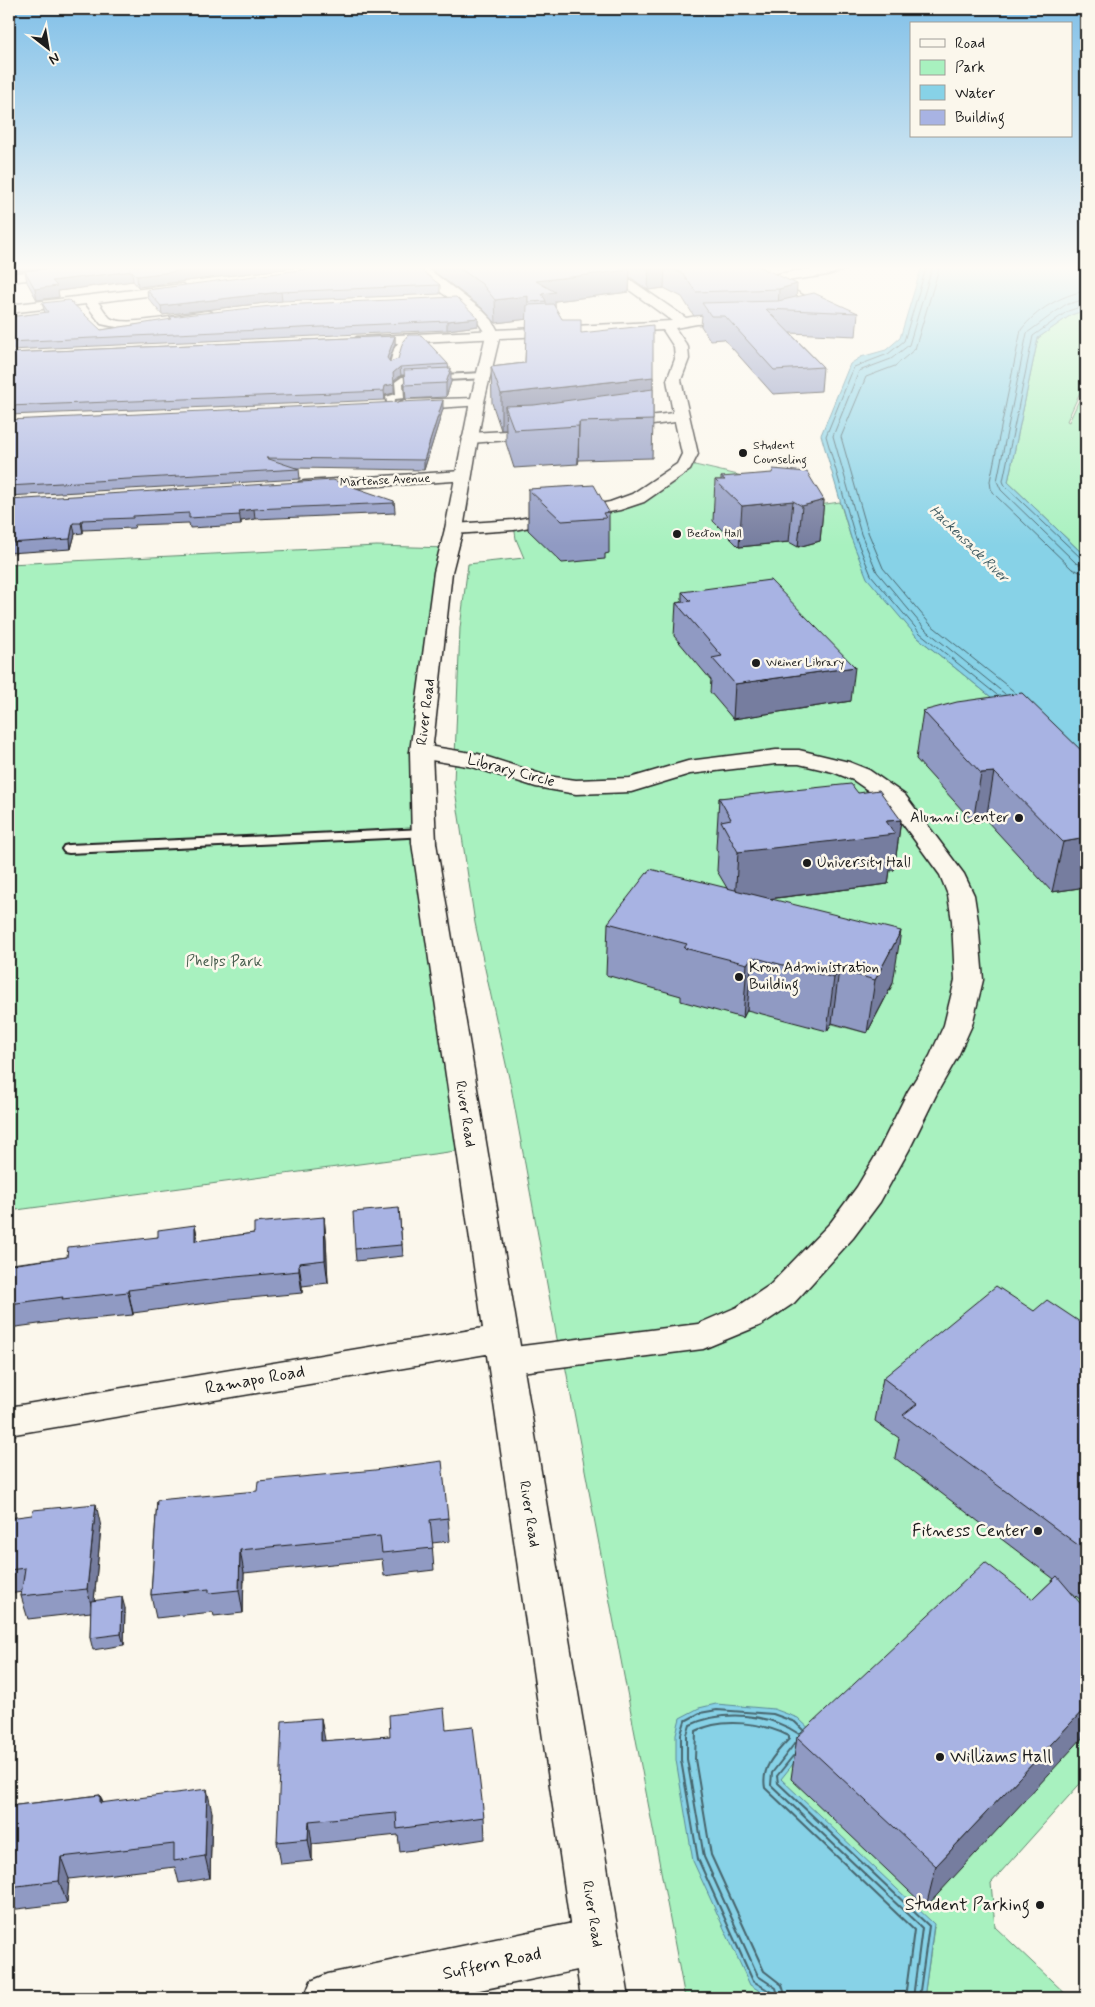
<svg xmlns="http://www.w3.org/2000/svg" width="1095" height="2007" font-family="Mynerve,sans-serif">
  <rect width="100%" height="100%" fill="#fbf7ec"/>
  <filter id="ink" filterUnits="userSpaceOnUse"><feTurbulence type="fractalNoise" baseFrequency=".02" numOctaves="2"/><feDisplacementMap in="SourceGraphic" scale="10" xChannelSelector="R" yChannelSelector="G"/><feConvolveMatrix kernelMatrix="1 2 1 2 8 2 1 2 1" color-interpolation-filters="sRGB"/></filter>
  <g filter="url(#ink)">
    <path fill="#a8f1bf" stroke="#62866e" fill-rule="evenodd" d="M 1086,310 L 1086,379 L 1067,421 L 1069,422 L 1086,385 L 1086,557 L 1008,482 L 1038,338 L 1071,315 Z
      M 686,463 L 808,491 L 819,505 L 840,502 L 851,538 L 917,637 L 1086,774 L 1086,1777 L 991,1883 L 995,1927 L 1070,1998 L 924,1998 L 934,1927 L 907,1998 L 685,1998 L 563,1354 L 557,1339 L 511,1087 L 475,923 L 454,783 L 460,628 L 468,564 L 524,558 L 516,539 L 514,525 L 614,506 ZM 716,849 L 893,869 L 880,871 L 888,884 L 735,903 L 728,869 ZM 893,984 L 867,1033 L 751,1003 Z
      M 377,546 L 449,548 L 421,752 L 471,1149 L 9,1211 L 9,564 Z"/>
    <path fill="#87d2e7" stroke="#5c8996" d="M 922,265 L 1086,265 L 1086,310 L 1071,315 L 1038,338 L 1008,482 L 1086,557 L 1086,774 L 917,637 L 867,578 L 851,538 L 821,435 L 850,364 L 861,357 L 886,350 L 900,338 Z
      M 716,1704 L 774,1709 L 798,1718 L 816,1735 L 781,1779 L 934,1924 L 924,1998 L 771,1998 L 750,1985 L 693,1861 L 676,1760 L 676,1734 L 680,1718 L 699,1708 Z"/>
    <g fill="none" stroke-linecap="round" stroke-linejoin="round">
      <path stroke="#47656d" stroke-width="1" d="M 927,265 L 904,341 L 888,354 L 854,367 L 826,436 L 855,536 L 871,575 L 920,633 L 997,695
        M 933,265 L 909,345 L 891,359 L 859,371 L 833,436 L 861,534 L 877,572 L 925,629 L 1005,694
        M 940,265 L 915,349 L 895,366 L 866,377 L 841,437 L 868,532 L 883,568 L 930,624 L 1016,693
        M 1086,291 C 1061,295 1036,310 1021,330 L 990,481 L 991,489 L 996,496 L 1072,569 L 1086,574
        M 1086,299 L 1065,305 L 1027,333 L 997,481 L 1001,490 L 1076,563 L 1086,566
        M 1086,305 L 1068,311 L 1033,336 L 1003,481 L 1005,486 L 1081,558 L 1086,560"/>
      <path stroke="#47656d" stroke-width="2" d="M 795,1743 L 772,1773 L 771,1785 L 922,1928 L 913,1998
        M 793,1756 L 777,1776 L 778,1783 L 929,1926 L 919,1998
        M 773,1998 L 771,1992 L 753,1981 L 698,1859 L 681,1760 L 681,1734 L 685,1721 L 700,1713 L 717,1710 L 773,1714 L 795,1722 L 803,1730
        M 779,1998 L 776,1988 L 758,1976 L 704,1857 L 687,1759 L 687,1735 L 690,1725 C 723,1710 768,1713 799,1734
        M 786,1998 L 782,1985 L 764,1971 L 711,1855 L 695,1759 L 696,1731 C 723,1717 763,1723 789,1736 L 789,1739 C 776,1753 761,1767 765,1788 L 914,1930 L 905,1998"/>
      <defs>
        <path id="service" d="M 402,337 L 409,339 L 402,349 L 397,367 L 390,369 L 389,367 L 394,349 Z
          M 483,373 L 486,374 L 486,378 L 407,382 L 403,383 L 404,398 L 395,399 L 394,407 L 388,407 L 386,397 L 396,394 L 395,382 L 402,377 Z
          M 424,829 L 429,830 L 431,833 L 429,836 L 69,853 L 64,852 L 62,849 L 64,846 L 69,845 Z"/>
        <path id="minor" d="M 89,265 L 126,265 L 120,269 L 9,282 L 9,274 Z
          M 595,265 L 609,265 L 686,318 C 697,316 739,311 746,319 L 739,323 L 697,324 L 675,328 L 688,347 L 689,359 L 681,380 L 698,454 L 690,470 L 644,502 L 620,510 L 514,530 L 454,534 L 448,533 L 445,529 L 448,525 L 454,524 L 514,520 L 610,502 L 632,494 L 677,464 L 682,454 L 675,422 L 616,430 L 611,428 L 608,425 L 611,422 L 616,420 L 673,413 L 667,380 L 675,359 L 674,347 L 663,330 L 357,345 L 350,341 L 357,337 L 672,321 Z
          M 834,265 L 853,265 L 851,268 L 827,275 L 779,282 L 819,304 L 818,311 L 799,319 L 792,315 L 807,306 L 764,282 L 767,276 L 771,275 Z
          M 183,284 L 189,288 L 187,291 L 98,302 C 102,307 106,314 110,318 C 124,328 188,313 207,311 L 212,312 L 214,315 L 212,318 C 176,327 137,333 101,324 L 86,304 L 9,313 L 9,305 Z
          M 477,398 L 482,399 L 484,402 L 482,405 L 405,410 L 400,408 L 397,405 L 400,402 L 405,400 Z
          M 544,429 L 550,431 L 552,434 L 550,437 L 470,443 L 464,441 L 462,438 L 464,435 L 470,433 Z
          M 462,471 L 468,472 L 470,476 L 468,480 L 305,491 L 299,490 L 297,486 L 299,482 L 305,481 Z
          M 421,745 L 478,754 L 547,776 L 576,780 L 630,778 L 688,761 L 776,750 L 799,750 L 849,762 L 869,770 L 905,795 L 964,874 L 974,895 L 978,921 L 983,980 L 972,1025 L 958,1056 L 938,1091 L 909,1150 L 880,1202 L 853,1238 L 794,1303 L 761,1325 L 703,1349 L 505,1374 L 493,1370 L 488,1361 L 492,1353 L 9,1435 L 9,1407 L 501,1325 L 513,1329 L 518,1338 L 514,1347 L 698,1324 L 737,1307 L 770,1285 L 831,1222 L 857,1187 L 879,1150 L 908,1091 L 930,1056 L 944,1025 L 955,980 L 952,921 L 948,895 L 940,875 L 889,805 L 853,780 L 833,772 L 799,764 L 776,764 L 690,774 L 631,792 L 576,794 L 536,787 L 473,767 L 413,757 L 410,752 L 413,747 Z
          M 597,1918 L 614,1925 L 621,1942 L 614,1959 L 597,1966 L 441,1998 L 304,1998 L 311,1981 L 328,1974 Z"/>
        <path id="secondary" d="M 409,265 L 423,265 L 481,309 L 492,320 L 500,335 L 484,402 L 463,529 L 452,572 L 432,752 L 436,843 L 629,1998 L 581,1998 L 412,843 L 410,752 L 434,572 L 445,529 L 470,402 L 486,335 C 470,303 429,291 409,265 Z"/>
      </defs>
      <use href="#service" stroke="#1c1c1c" stroke-width="4"/>
      <use href="#minor" stroke="#1c1c1c" stroke-width="3"/>
      <use href="#secondary" stroke="#1c1c1c" stroke-width="3"/>
      <use href="#service" fill="#fbf7ec" fill-rule="evenodd"/>
      <use href="#minor" fill="#fbf7ec" fill-rule="evenodd"/>
      <use href="#secondary" fill="#fbf7ec" fill-rule="evenodd"/>
    </g>
    <path fill="#909ac3" stroke="#1c1c1c" d="M 9,265 L 73,265 L 16,271 Z
      M 80,265 L 315,265 L 138,287 L 133,281 L 58,291 L 59,297 L 37,300 L 27,282 L 25,271 Z
      M 427,265 L 760,265 L 757,265 L 796,297 L 858,313 L 856,336 L 790,333 L 823,367 L 821,391 L 773,394 L 724,339 L 710,340 L 701,326 L 702,315 L 694,316 L 682,297 L 664,288 L 648,290 L 630,277 L 629,292 L 555,301 L 555,307 L 562,319 L 581,333 L 653,377 L 653,420 L 652,458 L 579,460 L 578,464 L 514,468 L 506,443 L 506,430 L 501,430 L 492,403 L 491,367 L 525,363 L 527,319 L 496,323 L 482,308 L 427,266 Z
      M 361,266 L 440,285 L 440,294 L 282,301 L 162,315 L 148,298 L 147,290 Z
      M 42,303 L 101,330 L 171,320 L 170,317 L 478,318 L 478,326 L 447,330 L 9,350 L 9,351 L 9,317 L 45,313 Z
      M 395,336 L 395,344 L 389,361 L 390,362 L 448,364 L 451,382 L 446,397 L 406,399 L 404,375 L 401,375 L 393,382 L 394,393 L 385,395 L 385,400 L 9,415 L 9,353 Z
      M 443,409 L 424,470 L 295,468 L 299,469 L 300,479 L 9,496 L 9,420 Z
      M 721,477 L 824,500 L 820,541 L 798,547 L 789,542 L 739,547 L 713,521 L 715,480 L 721,480 Z
      M 528,489 L 609,512 L 609,553 L 605,554 L 605,559 L 562,563 L 528,530 Z
      M 9,500 L 394,501 L 395,511 L 395,513 L 255,519 L 241,521 L 241,525 L 190,528 L 189,523 L 135,525 L 134,528 L 83,530 L 83,533 L 75,534 L 71,549 L 9,553 Z
      M 682,592 L 851,701 L 733,719 L 710,692 L 711,680 L 674,636 L 676,603 L 682,602 Z
      M 923,711 L 1086,755 L 1086,887 L 1052,892 L 986,820 L 973,822 L 916,759 Z
      M 858,793 L 901,820 L 894,870 L 890,870 L 888,884 L 769,899 L 893,983 L 867,1033 L 832,1023 L 827,1031 L 747,1010 L 743,1018 L 681,1001 L 681,996 L 606,975 L 608,923 L 727,888 L 717,871 L 718,853 L 716,848 L 719,798 Z
      M 399,1208 L 403,1256 L 356,1261 L 355,1249 Z
      M 324,1217 L 326,1239 L 328,1283 L 302,1286 L 302,1293 L 229,1300 L 133,1313 L 133,1315 L 68,1321 L 68,1320 L 9,1328 L 9,1255 L 11,1264 L 67,1257 L 158,1237 L 195,1225 L 198,1241 L 254,1233 Z
      M 1034,1311 L 1086,1326 L 1086,1604 L 1071,1592 L 926,1907 L 791,1779 L 797,1737 L 1033,1599 L 1054,1579 L 895,1458 L 899,1438 L 875,1421 L 883,1378 Z
      M 157,1500 L 448,1518 L 450,1541 L 432,1543 L 434,1570 L 384,1576 L 382,1559 L 244,1573 L 243,1613 L 214,1616 L 213,1612 L 156,1618 L 151,1595 Z
      M 9,1518 L 101,1527 L 94,1601 L 125,1608 L 124,1645 L 93,1650 L 90,1638 L 91,1612 L 28,1619 L 21,1596 L 22,1592 L 9,1594 Z
      M 446,1729 L 484,1817 L 485,1839 L 400,1852 L 398,1835 L 312,1844 L 312,1861 L 281,1864 L 277,1842 L 325,1741 L 390,1736 Z
      M 100,1795 L 103,1803 L 212,1812 L 210,1878 L 179,1883 L 175,1867 L 69,1879 L 67,1903 L 9,1910 L 9,1806 Z"/>
    <path fill="#767d9f" stroke="#1c1c1c" d="M 15,265 L 73,265 L 16,271 Z
      M 231,265 L 315,265 L 138,287 L 137,276 Z
      M 665,265 L 664,288 L 648,290 L 649,267 Z
      M 630,270 L 629,292 L 555,301 L 555,316 L 546,317 L 546,301 L 536,302 L 536,281 Z
      M 132,271 L 133,281 L 58,291 L 59,297 L 37,300 L 35,289 L 52,281 Z
      M 797,284 L 796,307 L 778,309 L 779,289 Z
      M 281,292 L 282,301 L 162,315 L 161,306 Z
      M 528,296 L 528,319 L 496,323 L 495,300 Z
      M 478,318 L 478,326 L 447,330 L 447,321 Z
      M 395,336 L 395,344 L 387,366 L 387,358 Z
      M 400,367 L 401,375 L 393,382 L 393,373 Z
      M 451,368 L 451,382 L 446,397 L 446,383 Z
      M 653,377 L 652,414 L 579,422 L 578,464 L 579,422 L 505,406 L 506,430 L 501,430 L 501,394 Z
      M 394,384 L 394,393 L 385,395 L 385,400 L 384,391 L 385,386 Z
      M 443,400 L 443,409 L 424,470 L 424,460 Z
      M 824,500 L 820,541 L 798,547 L 802,506 Z
      M 793,501 L 789,542 L 739,547 L 742,506 Z
      M 254,509 L 255,519 L 241,521 L 241,525 L 239,511 Z
      M 82,520 L 83,530 L 83,533 L 81,523 Z
      M 73,523 L 75,534 L 71,549 L 70,539 Z
      M 855,667 L 851,701 L 733,719 L 735,684 Z
      M 1086,768 L 1086,815 L 1081,769 Z
      M 994,772 L 986,820 L 973,822 L 981,773 Z
      M 901,820 L 894,870 L 890,870 L 888,884 L 735,903 L 738,852 L 886,821 Z
      M 1086,838 L 1086,887 L 1052,892 L 1063,842 Z
      M 901,931 L 893,983 L 867,1033 L 875,980 Z
      M 752,957 L 747,1010 L 743,1018 L 747,964 Z
      M 839,970 L 832,1023 L 827,1031 L 834,978 Z
      M 324,1217 L 326,1239 L 328,1283 L 325,1260 Z
      M 195,1225 L 199,1247 L 195,1241 Z
      M 9,1255 L 12,1268 L 9,1280 Z
      M 299,1263 L 302,1286 L 302,1293 L 299,1271 Z
      M 128,1290 L 133,1313 L 133,1315 L 128,1292 Z
      M 96,1504 L 101,1527 L 93,1612 L 87,1589 Z
      M 240,1550 L 244,1573 L 243,1613 L 239,1590 Z
      M 122,1597 L 125,1608 L 124,1645 L 121,1634 Z
      M 1086,1707 L 1086,1734 L 926,1907 L 936,1866 Z
      M 321,1718 L 325,1740 L 324,1763 L 321,1741 Z
      M 207,1789 L 212,1812 L 210,1878 L 205,1856 Z
      M 100,1795 L 107,1817 L 100,1803 Z
      M 309,1821 L 312,1844 L 312,1861 L 308,1839 Z
      M 61,1857 L 69,1879 L 67,1903 L 59,1881 Z"/>
    <path fill="#a8b3e3" stroke="#1c1c1c" d="M 80,265 L 231,265 L 137,276 L 132,271 L 52,281 L 57,286 L 35,289 L 25,271 Z
      M 339,265 L 360,265 L 361,266 L 368,265 L 415,265 L 440,285 L 281,292 L 161,306 L 147,290 Z
      M 455,265 L 623,265 L 630,270 L 536,281 L 555,292 L 542,294 L 546,301 L 528,302 L 528,296 L 495,300 L 482,284 Z
      M 645,265 L 756,265 L 797,284 L 779,289 L 696,292 L 683,274 L 665,265 L 649,267 Z
      M 814,293 L 858,313 L 766,309 L 823,367 L 774,370 L 725,316 L 711,316 L 702,303 L 778,301 Z
      M 456,297 L 478,318 L 447,321 L 9,342 L 9,317 L 48,312 L 42,303 L 69,300 L 101,330 L 172,319 L 170,317 L 194,314 L 281,305 Z
      M 553,304 L 562,319 L 581,319 L 581,333 L 653,325 L 653,377 L 501,394 L 491,367 L 525,363 L 527,305 Z
      M 408,335 L 421,335 L 448,364 L 400,367 L 393,373 L 394,384 L 385,386 L 384,391 L 9,406 L 9,353 L 395,336 L 387,358 L 390,362 L 398,359 L 403,341 Z
      M 451,368 L 446,383 L 405,385 L 404,370 Z
      M 653,389 L 653,420 L 579,422 L 579,426 L 514,430 L 505,406 L 534,405 Z
      M 443,400 L 424,460 L 266,458 L 299,469 L 9,486 L 9,420 Z
      M 773,469 L 807,472 L 824,500 L 802,506 L 793,501 L 742,506 L 715,480 L 725,480 L 721,477 L 772,473 Z
      M 333,480 L 394,501 L 394,503 L 254,509 L 239,511 L 240,515 L 189,518 L 189,513 L 133,516 L 133,518 L 82,520 L 81,523 L 73,523 L 70,539 L 9,543 L 9,500 Z
      M 594,485 L 609,512 L 603,513 L 606,518 L 562,521 L 528,489 Z
      M 770,580 L 855,667 L 735,684 L 712,658 L 722,656 L 676,603 L 691,601 L 682,592 Z
      M 1022,693 L 1086,755 L 1086,768 L 1081,769 L 1086,774 L 1086,838 L 1063,842 L 994,772 L 981,773 L 923,711 L 957,702 Z
      M 851,784 L 858,793 L 879,790 L 901,820 L 886,821 L 895,834 L 738,852 L 721,821 L 731,819 L 719,798 Z
      M 650,869 L 901,931 L 875,980 L 839,970 L 834,978 L 752,957 L 747,964 L 684,948 L 687,944 L 608,923 Z
      M 399,1208 L 402,1245 L 355,1249 L 353,1212 Z
      M 324,1217 L 325,1260 L 299,1263 L 299,1271 L 225,1278 L 128,1290 L 128,1292 L 62,1299 L 63,1297 L 9,1304 L 9,1265 L 67,1257 L 68,1247 L 158,1237 L 158,1230 L 195,1225 L 195,1241 L 254,1233 L 254,1223 Z
      M 996,1286 L 1034,1311 L 1047,1300 L 1086,1326 L 1086,1551 L 903,1415 L 917,1404 L 883,1378 Z
      M 442,1461 L 448,1518 L 430,1520 L 433,1548 L 382,1553 L 380,1536 L 240,1550 L 239,1590 L 209,1593 L 209,1589 L 151,1595 L 157,1500 L 257,1491 L 258,1481 L 375,1470 Z
      M 96,1504 L 87,1589 L 21,1596 L 25,1568 L 9,1570 L 9,1518 L 32,1515 L 33,1510 Z
      M 985,1562 L 1033,1599 L 1057,1576 L 1086,1610 L 1086,1707 L 936,1866 L 797,1737 Z
      M 122,1597 L 121,1634 L 90,1638 L 91,1601 Z
      M 444,1708 L 446,1729 L 473,1726 L 484,1817 L 397,1829 L 396,1813 L 309,1821 L 308,1839 L 277,1842 L 282,1721 L 321,1718 L 321,1741 L 390,1736 L 389,1715 Z
      M 207,1789 L 205,1856 L 174,1861 L 174,1844 L 61,1857 L 59,1881 L 9,1887 L 9,1806 L 100,1795 L 100,1803 Z"/>
  </g>
  <linearGradient id="sky" x2="0" y2="1"><stop stop-color="#81c0e8"/><stop offset="0.49" stop-color="#fdfbf6"/><stop offset="1" stop-color="#fdfbf6" stop-opacity="0"/></linearGradient>
  <rect width="1095" height="546" fill="url(#sky)"/>
  <g fill="#1c1c1c" stroke="#fbf7ec" stroke-width="2">
    <circle cx="743" cy="453" r="5"/>
    <circle cx="677" cy="534" r="5"/>
    <circle cx="756" cy="663" r="5"/>
    <circle cx="1019" cy="818" r="5"/>
    <circle cx="807" cy="863" r="5"/>
    <circle cx="739" cy="977" r="5"/>
    <circle cx="1038" cy="1531" r="5"/>
    <circle cx="940" cy="1757" r="5"/>
    <circle cx="1040" cy="1905" r="5"/>
  </g>
  <g text-anchor="middle" dominant-baseline="central" stroke-width="5" stroke-linejoin="round" paint-order="stroke">
    <g font-size="12" fill="#1c1c1c" stroke="#fbf7ec" text-anchor="start">
      <text x="753" y="446">Student<tspan x="753" dy="14">Counseling</tspan></text>
      <text x="687" y="534">Becton Hall</text>
      <text x="766" y="663">Weiner Library</text>
    </g>
    <g font-size="12" fill="#1c1c1c" stroke="#fbf7ec">
      <text transform="translate(385 481) rotate(-3)">Martense Avenue</text>
    </g>
    <g font-size="14" font-style="italic" fill="#415c63" stroke="#fbf7ec">
      <text transform="translate(969 544) rotate(44)">Hackensack River</text>
    </g>
    <g font-size="15" fill="#1c1c1c" stroke="#fbf7ec">
      <text transform="translate(426 712) rotate(-83)">River Road</text>
      <text transform="translate(511 771) rotate(15)">Library Circle</text>
      <text transform="translate(465 1114) rotate(81)">River Road</text>
      <text transform="translate(529 1514) rotate(81)">River Road</text>
      <text transform="translate(592 1914) rotate(81)">River Road</text>
    </g>
    <g font-size="15" fill="#1c1c1c" stroke="#fbf7ec" text-anchor="start">
      <text x="1009" y="818" text-anchor="end">Alumni Center</text>
      <text x="817" y="863">University Hall</text>
      <text x="749" y="968">Kron Administration<tspan x="749" dy="17">Building</tspan></text>
    </g>
    <g font-size="15" fill="#465c4d" stroke="#fbf7ec">
      <text x="224" y="962">Phelps Park</text>
    </g>
    <g font-size="18" fill="#1c1c1c" stroke="#fbf7ec">
      <text transform="translate(255 1380) rotate(-10)">Ramapo Road</text>
      <text transform="translate(492 1964) rotate(-12)">Suffern Road</text>
    </g>
    <g font-size="18" fill="#1c1c1c" stroke="#fbf7ec" text-anchor="end">
      <text x="1028" y="1531">Fitness Center</text>
      <text x="950" y="1757" text-anchor="start">Williams Hall</text>
      <text x="1030" y="1905">Student Parking</text>
    </g>
  </g>
  <rect width="1095" height="2007" fill="none" stroke="#fbf7ec" stroke-width="30"/>
  <rect x="15" y="15" width="1065" height="1977" fill="none" stroke="#1c1c1c" stroke-width="2" filter="url(#ink)"/>
  <rect x="910" y="22" width="162" height="115" fill="#fbf7ec" stroke="#a29f99"/>
  <rect x="920" y="39" width="25" height="8" fill="#fbf7ec" stroke="#a29f99"/>
  <text x="955" y="48" font-size="15" fill="#1c1c1c">Road</text>
  <rect x="920" y="60" width="25" height="15" fill="#a8f1bf" stroke="#a29f99"/>
  <text x="955" y="72" font-size="15" fill="#1c1c1c">Park</text>
  <rect x="920" y="85" width="25" height="15" fill="#87d2e7" stroke="#a29f99"/>
  <text x="955" y="98" font-size="15" fill="#1c1c1c">Water</text>
  <rect x="920" y="110" width="25" height="15" fill="#a8b3e3" stroke="#a29f99"/>
  <text x="955" y="122" font-size="15" fill="#1c1c1c">Building</text>
  <g transform="translate(48 48) rotate(149)" stroke="#fbf7ec" stroke-width="4" paint-order="stroke">
  <path d="M0-4L9 19L0 12L-9 19Z" fill="#1c1c1c"/>
  <text y="-8" font-size="14" font-weight="bold" text-anchor="middle" fill="#1c1c1c">N</text>
  </g>
</svg>
